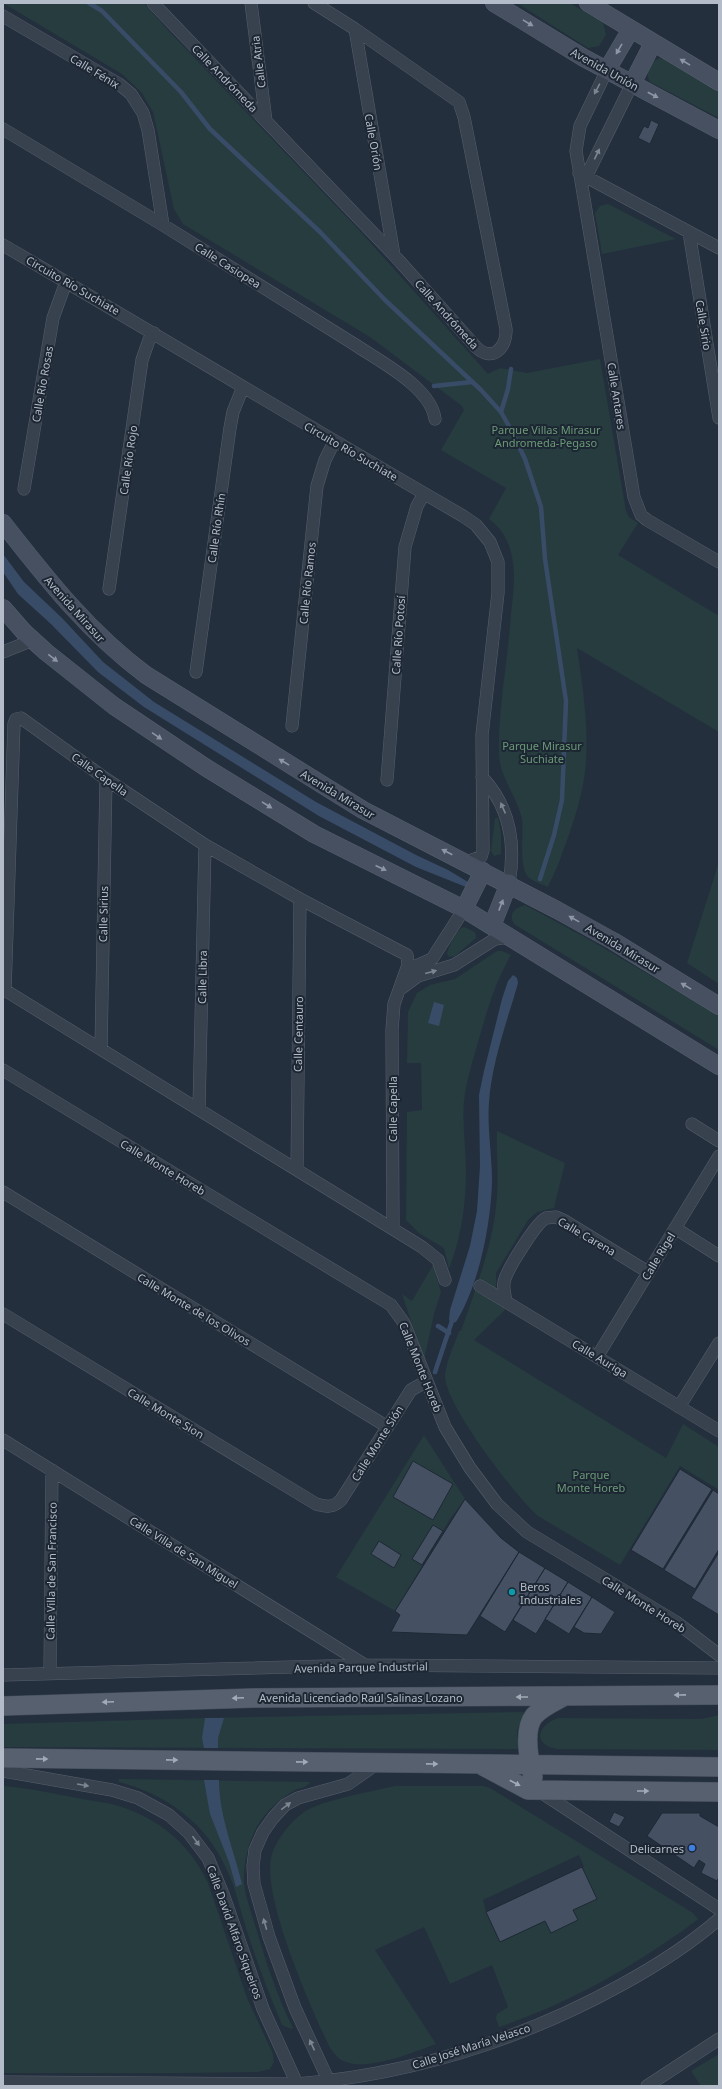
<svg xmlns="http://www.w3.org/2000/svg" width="722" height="2089" font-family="'Noto Sans',sans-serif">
  <rect width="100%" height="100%" fill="#242f3e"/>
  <path fill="#263c3f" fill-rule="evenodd" d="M 3,3 L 144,3 L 166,28 L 360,231 L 488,374 L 500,368 L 527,373 L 600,359 L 626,511 L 629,517 L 638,523 L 618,555 L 719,616 L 719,732 L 577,648 C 584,696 593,750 580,798 C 575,819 567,841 559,862 C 556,871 551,879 548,887 C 542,884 535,882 529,878 C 518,868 524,834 522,819 C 517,796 499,777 499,753 C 498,707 508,661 511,614 C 513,596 516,575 512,557 C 510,543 501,527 489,519 L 506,488 L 441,450 L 464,410 L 462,406 L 370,337 L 183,224 L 174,209 L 153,112 L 142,93 L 122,74 Z
    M 517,3 L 570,3 L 603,23 L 606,35 L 599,46 L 588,48 Z
    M 662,58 L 719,90 L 719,118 L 650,82 C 644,72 650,59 662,58 Z
    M 608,204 L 676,239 L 602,254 L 595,213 L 600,206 Z
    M 495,818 L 498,818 L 501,833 L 501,854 L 494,856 L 491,851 Z
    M 719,862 L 719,984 L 687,963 Z
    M 525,905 L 590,940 L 719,1016 L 719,1050 L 514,924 C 508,913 515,908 525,905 Z
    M 464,927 L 475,932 L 476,938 L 455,956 L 449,957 L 447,954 C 449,946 456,929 464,927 Z
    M 497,951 L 502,951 L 511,955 C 495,982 487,1011 478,1042 C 473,1061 466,1081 464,1101 C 462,1125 466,1148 466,1171 C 466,1205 461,1238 449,1269 L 444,1248 L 419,1233 L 406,1220 L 407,1112 L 422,1110 L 421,1063 L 407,1063 L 408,1012 L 417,993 L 430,985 L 455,979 Z
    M 497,1131 L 565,1163 L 554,1208 L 537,1212 L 528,1220 L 496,1273 L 496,1292 L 505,1310 L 474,1340 L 666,1458 L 683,1424 L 719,1447 L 719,1490 L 680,1466 L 620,1565 L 538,1516 C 516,1497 443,1402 445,1375 C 446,1362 455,1343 459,1331 L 461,1331 C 476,1287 494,1243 497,1196 C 499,1174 496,1152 497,1131 Z
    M 433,1265 L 441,1292 L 434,1314 L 424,1360 L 402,1294 L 412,1301 Z
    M 424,1435 L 465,1499 L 450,1519 L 395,1611 L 336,1577 Z
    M 524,1712 L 517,1731 L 519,1749 L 3,1747 L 3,1724 L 205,1718 Z
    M 719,1715 L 719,1750 L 557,1749 C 532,1745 537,1725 558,1718 L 702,1719 Z
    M 122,1779 L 310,1782 C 308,1787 300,1788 295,1790 C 281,1798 271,1807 261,1820 C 249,1838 243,1862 244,1884 C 246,1899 252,1914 256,1928 C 266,1962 277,1996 293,2028 L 291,2029 L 282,2025 C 269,1994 257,1963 247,1931 C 240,1910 236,1888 226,1868 C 206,1823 166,1794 119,1782 L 119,1779 Z
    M 3,1786 C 30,1788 56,1794 82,1799 C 92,1801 102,1802 112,1804 C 156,1816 189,1842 208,1883 L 247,1998 L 273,2054 L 274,2062 L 270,2069 L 258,2072 L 185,2073 L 3,2073 Z
    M 395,1786 L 483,1786 L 490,1788 L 693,1913 L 698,1919 C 687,1928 675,1936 663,1944 C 613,1978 556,2008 499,2027 L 496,2018 L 497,2014 L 508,2007 L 492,1965 L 450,1984 L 424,1927 L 375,1950 L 436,2044 C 415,2052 367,2071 346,2062 C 338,2060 335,2054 330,2048 C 311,2008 263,1900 271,1858 C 275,1841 290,1822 304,1812 C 319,1801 374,1791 395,1786 ZM 579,1855 L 584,1867 L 582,1868 L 596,1899 L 573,1910 L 578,1920 L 545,1921 L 500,1942 L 486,1912 L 483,1900 Z
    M 719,2054 L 719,2086 L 701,2086 L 691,2071 Z"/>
  <path fill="#394c67" d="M 3,554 L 24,582 L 62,618 L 103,662 L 154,702 L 316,802 L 416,855 L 448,870 L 468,882 L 466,887 L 416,867 L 319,816 L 144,707 L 98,672 L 51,624 L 18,594 L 3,572 Z
    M 513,975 L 517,978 L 518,983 C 507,1022 492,1061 489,1102 C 487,1128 492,1154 492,1181 C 491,1224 479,1285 456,1322 L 452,1323 L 449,1320 L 450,1310 L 470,1246 L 477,1211 L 480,1166 L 479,1095 L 484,1071 L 502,999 L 508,981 Z
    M 434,1002 L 444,1005 L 439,1026 L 428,1023 Z
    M 205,1718 L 224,1718 L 218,1738 L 218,1748 L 204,1748 L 202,1738 Z
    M 204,1780 L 219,1780 C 219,1816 234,1850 242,1884 L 236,1887 L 229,1862 L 210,1814 Z"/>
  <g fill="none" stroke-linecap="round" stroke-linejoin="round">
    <path stroke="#394c67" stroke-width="4.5" d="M 89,3 L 102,11 L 181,92 L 210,129 L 320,232 L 385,300 L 481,390 L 501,412 L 510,428 L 525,459 L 541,507 L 545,559 L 566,701 L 562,800 L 554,835 L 540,879
      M 434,386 L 472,382
      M 501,412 L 508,389 L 511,369
      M 438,1326 L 449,1333
      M 435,1372 L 453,1318"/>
  </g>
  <path fill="#455162" stroke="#1f2835" d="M 651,120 L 659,124 L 650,144 L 638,138 L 644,126 L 648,128 Z
    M 413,1461 L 453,1484 L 433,1520 L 393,1497 Z
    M 680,1469 L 712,1489 L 663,1569 L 631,1550 Z
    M 713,1490 L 719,1494 L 719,1549 L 695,1589 L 664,1570 Z
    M 465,1499 L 501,1538 L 519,1552 L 467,1635 L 391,1632 L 400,1615 L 395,1611 Z
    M 433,1525 L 443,1531 L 422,1565 L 412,1559 Z
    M 379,1541 L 401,1555 L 394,1568 L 371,1554 Z
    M 519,1552 L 545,1568 L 505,1632 L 480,1616 Z
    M 719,1552 L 719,1615 L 691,1598 Z
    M 545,1568 L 568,1582 L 536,1634 L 513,1620 Z
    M 568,1582 L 592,1597 L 569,1634 L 545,1619 Z
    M 592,1597 L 615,1612 L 601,1634 L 584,1633 L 574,1627 Z
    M 614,1812 L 625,1817 L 619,1827 L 609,1822 Z
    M 662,1813 L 700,1813 L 700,1816 L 719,1827 L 719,1877 L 717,1881 L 701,1873 L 705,1864 L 699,1860 L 694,1868 L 647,1836 Z
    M 582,1867 L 597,1899 L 573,1910 L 578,1920 L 551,1933 L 545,1921 L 500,1942 L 486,1912 Z"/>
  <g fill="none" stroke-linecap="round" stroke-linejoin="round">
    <defs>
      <path id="street" d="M 153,3 L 394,255 L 476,347 C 492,363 507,348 506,329 L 464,117 L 459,102 L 355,29 L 314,3
        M 251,3 L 266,121
        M 3,16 L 119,84 L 131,94 L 143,113 L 148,130 L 163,225
        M 355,29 L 394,255
        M 607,70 L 580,126 L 576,151 L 634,497 L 641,515 L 647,520 L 719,562
        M 3,129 L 163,225 L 354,344 C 379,361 431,387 435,419
        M 579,173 L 719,248
        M 583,183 L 632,84
        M 689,232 L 719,418
        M 3,245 C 157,335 309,427 463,516 L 476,525 L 490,542 L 498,562 L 498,593 L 482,735 L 483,850 L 481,857 L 466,862
        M 24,489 L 53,318 L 66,282
        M 109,589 L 142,360 L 149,340 L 154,333
        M 3,652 L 33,640
        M 196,672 L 230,428 L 233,412 L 243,387
        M 292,726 L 317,486 L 325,460 L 334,442
        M 482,777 C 510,807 516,844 509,883
        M 387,780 L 405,547 L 417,506 L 424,494
        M 407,970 L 432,959 L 464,909
        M 3,989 L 422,1247 L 438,1260 L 445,1280
        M 399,990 L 418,976 L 454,965 L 495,939 L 509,937
        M 5,991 L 14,724 L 16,719 L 21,718 L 106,779 L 205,845 L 300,899 L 407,955 L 408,965 L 394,1004 L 392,1030 L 393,1229
        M 101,1049 L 106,779
        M 3,1070 L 391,1305 L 404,1323 L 445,1427 L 470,1468 L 497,1504 L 527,1532 L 676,1622 L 719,1655
        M 199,1109 L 205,845
        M 692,1124 L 719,1141
        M 297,1169 L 300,899
        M 3,1192 L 386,1426
        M 675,1228 L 719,1256
        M 480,1286 L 719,1431
        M 506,1301 C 505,1295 503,1289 504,1283 C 505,1272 536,1223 546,1218 L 556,1217 L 565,1221 L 648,1272
        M 3,1314 L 316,1504 C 326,1507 333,1508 341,1500 L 411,1390 L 427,1381
        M 597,1357 L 719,1156
        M 679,1407 L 719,1343
        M 3,1440 L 365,1665
        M 50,1672 L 52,1470
        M 3,1675 L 365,1665 L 719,1668
        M 3,1771 L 112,1790 L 138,1798 L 169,1815 L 189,1833 L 208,1858 L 223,1894 L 263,2009 L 298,2086
        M 539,1791 L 719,1909
        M 3,2082 L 297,2084 C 411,2074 521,2040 621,1985 C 656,1966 689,1945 719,1919
        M 331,2086 L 295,2008 L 269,1937 L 254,1884 L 253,1866 L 255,1850 L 263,1832 L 273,1818 L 285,1805 L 298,1798 L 348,1784 L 378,1763
        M 647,2086 L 719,2039"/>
      <path id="secondary" d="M 494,3 L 584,58 L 719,130
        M 588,3 L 719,82
        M 607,70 L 631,29
        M 632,84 L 653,43
        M 3,523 C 47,579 88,632 146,675 L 363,810 L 557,910 L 613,941 L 719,1006
        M 3,608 L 24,632 L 46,652 L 114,706 L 205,767 L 314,834 L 464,909 L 719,1066
        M 464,909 L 483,871
        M 492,926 L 509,883"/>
      <path id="primary" d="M 3,1706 L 254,1698 L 719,1695
        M 3,1758 L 719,1767
        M 483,1766 L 528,1790 L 719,1792
        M 533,1777 C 529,1760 523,1730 534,1716 C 542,1707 554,1702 563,1697"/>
    </defs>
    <use href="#street" stroke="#565f6c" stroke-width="13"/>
    <use href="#secondary" stroke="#565f6c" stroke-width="18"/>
    <use href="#primary" stroke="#414a57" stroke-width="20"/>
    <use href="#street" stroke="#38414e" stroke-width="12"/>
    <use href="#secondary" stroke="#465061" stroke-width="17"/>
    <use href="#primary" stroke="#56606e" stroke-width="19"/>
  </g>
  <defs><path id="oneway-solid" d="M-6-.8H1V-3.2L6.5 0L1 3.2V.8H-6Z"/></defs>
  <g fill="#8e96a5">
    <use href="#oneway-solid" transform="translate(528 23) rotate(31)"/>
    <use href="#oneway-solid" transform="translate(619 49) rotate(120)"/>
    <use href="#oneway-solid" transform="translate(685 62) rotate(-149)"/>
    <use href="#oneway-solid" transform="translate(653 95) rotate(28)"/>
    <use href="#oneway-solid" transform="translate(53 658) rotate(38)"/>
    <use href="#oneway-solid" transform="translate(157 736) rotate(34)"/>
    <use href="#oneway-solid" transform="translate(284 762) rotate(-149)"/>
    <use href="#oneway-solid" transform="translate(267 805) rotate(32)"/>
    <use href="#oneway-solid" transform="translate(447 852) rotate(-153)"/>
    <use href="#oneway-solid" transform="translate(381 868) rotate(25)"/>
    <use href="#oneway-solid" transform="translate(501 905) rotate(-69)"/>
    <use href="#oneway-solid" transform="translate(574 919) rotate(-151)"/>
    <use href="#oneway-solid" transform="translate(686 986) rotate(-149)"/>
  </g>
  <g fill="#7c8592">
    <use href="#oneway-solid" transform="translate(597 89) rotate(118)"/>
    <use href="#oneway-solid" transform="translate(597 154) rotate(-64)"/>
    <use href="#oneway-solid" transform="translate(503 808) rotate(-114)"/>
    <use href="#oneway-solid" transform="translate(431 972) rotate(-15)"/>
    <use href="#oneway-solid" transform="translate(83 1785) rotate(10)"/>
    <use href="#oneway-solid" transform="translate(286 1806) rotate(-37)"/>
    <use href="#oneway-solid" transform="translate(196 1841) rotate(54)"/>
    <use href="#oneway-solid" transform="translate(265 1924) rotate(-106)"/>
    <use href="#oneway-solid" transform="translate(312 2045) rotate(-115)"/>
  </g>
  <g fill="#a1aab7">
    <use href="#oneway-solid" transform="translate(680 1695) rotate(179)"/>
    <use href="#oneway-solid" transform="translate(522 1697) rotate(180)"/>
    <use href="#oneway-solid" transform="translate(238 1698) rotate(178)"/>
    <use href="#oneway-solid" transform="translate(108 1702) rotate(178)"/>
    <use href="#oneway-solid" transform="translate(42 1759) rotate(1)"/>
    <use href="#oneway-solid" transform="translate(172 1760) rotate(1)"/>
    <use href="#oneway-solid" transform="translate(302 1762) rotate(1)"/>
    <use href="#oneway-solid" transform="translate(432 1764) rotate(1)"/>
    <use href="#oneway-solid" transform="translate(515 1783) rotate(28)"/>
    <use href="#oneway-solid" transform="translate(643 1791)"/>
  </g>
  <circle fill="#0f9aa8" stroke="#1d2633" stroke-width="1.5" cx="512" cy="1592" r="4"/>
  <circle fill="#3f7fe0" stroke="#1d2633" stroke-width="1.5" cx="692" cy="1848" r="4"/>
  <g text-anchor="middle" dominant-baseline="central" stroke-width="4" stroke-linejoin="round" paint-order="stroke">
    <g font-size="11" fill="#b4bcc9" stroke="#1d2633">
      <text transform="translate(258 62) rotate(-97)">Calle Atria</text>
      <text transform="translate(605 69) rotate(29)">Avenida Unión</text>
      <text transform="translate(95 71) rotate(31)">Calle Fénix</text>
      <text transform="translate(225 78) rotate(46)">Calle Andrómeda</text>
      <text transform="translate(374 142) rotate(80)">Calle Orión</text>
      <text transform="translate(228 265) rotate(32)">Calle Casiopea</text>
      <text transform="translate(73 285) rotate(30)">Circuito Río Suchiate</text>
      <text transform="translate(447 314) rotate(48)">Calle Andrómeda</text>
      <text transform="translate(704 325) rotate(81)">Calle Sirio</text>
      <text transform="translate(42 384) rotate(-80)">Calle Río Rosas</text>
      <text transform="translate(617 396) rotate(81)">Calle Antares</text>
      <text transform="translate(351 451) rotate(30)">Circuito Río Suchiate</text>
      <text transform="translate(128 460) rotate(-82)">Calle Río Rojo</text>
      <text transform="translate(216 528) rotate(-82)">Calle Río Rhín</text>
      <text transform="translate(307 583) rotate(-84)">Calle Río Ramos</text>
      <text transform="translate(75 609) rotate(48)">Avenida Mirasur</text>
      <text transform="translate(398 635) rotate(-86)">Calle Río Potosí</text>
      <text transform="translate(100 774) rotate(35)">Calle Capella</text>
      <text transform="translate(338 794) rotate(31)">Avenida Mirasur</text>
      <text transform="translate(103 914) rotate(-89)">Calle Sirius</text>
      <text transform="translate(623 948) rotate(31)">Avenida Mirasur</text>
      <text transform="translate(202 977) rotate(-89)">Calle Libra</text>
      <text transform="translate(298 1034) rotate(-89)">Calle Centauro</text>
      <text transform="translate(392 1109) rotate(-90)">Calle Capella</text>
      <text transform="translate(163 1167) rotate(31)">Calle Monte Horeb</text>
      <text transform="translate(587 1236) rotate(30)">Calle Carena</text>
      <text transform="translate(658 1256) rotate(-59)">Calle Rigel</text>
      <text transform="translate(194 1309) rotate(31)">Calle Monte de los Olivos</text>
      <text transform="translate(600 1358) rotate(31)">Calle Auriga</text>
      <text transform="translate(421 1367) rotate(68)">Calle Monte Horeb</text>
      <text transform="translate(166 1413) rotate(31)">Calle Monte Sion</text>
      <text transform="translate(377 1443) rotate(-58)">Calle Monte Sión</text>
      <text transform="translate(184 1552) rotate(32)">Calle Villa de San Miguel</text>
      <text transform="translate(51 1571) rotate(-89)">Calle Villa de San Francisco</text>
      <text transform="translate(644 1604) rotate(32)">Calle Monte Horeb</text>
      <text transform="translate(361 1667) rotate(-1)">Avenida Parque Industrial</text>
      <text x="361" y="1697">Avenida Licenciado Raúl Salinas Lozano</text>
      <text transform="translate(235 1932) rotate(70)">Calle David Alfaro Siqueiros</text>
      <text transform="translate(471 2046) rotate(-18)">Calle José María Velasco</text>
    </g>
    <g font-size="11" fill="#6b9a76" stroke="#1d2633">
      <text x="546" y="429">Parque Villas Mirasur<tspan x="546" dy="13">Andromeda-Pegaso</tspan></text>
      <text x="542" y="745">Parque Mirasur<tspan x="542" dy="13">Suchiate</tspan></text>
      <text x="591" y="1474">Parque<tspan x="591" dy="13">Monte Horeb</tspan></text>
    </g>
    <g font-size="11" fill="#b4bcc9" stroke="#1d2633" text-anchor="start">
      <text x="520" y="1586">Beros<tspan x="520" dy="13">Industriales</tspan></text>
      <text x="684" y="1848" text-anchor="end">Delicarnes</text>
    </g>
  </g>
  <rect width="722" height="2089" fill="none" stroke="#b4bcc9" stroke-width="8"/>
</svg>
